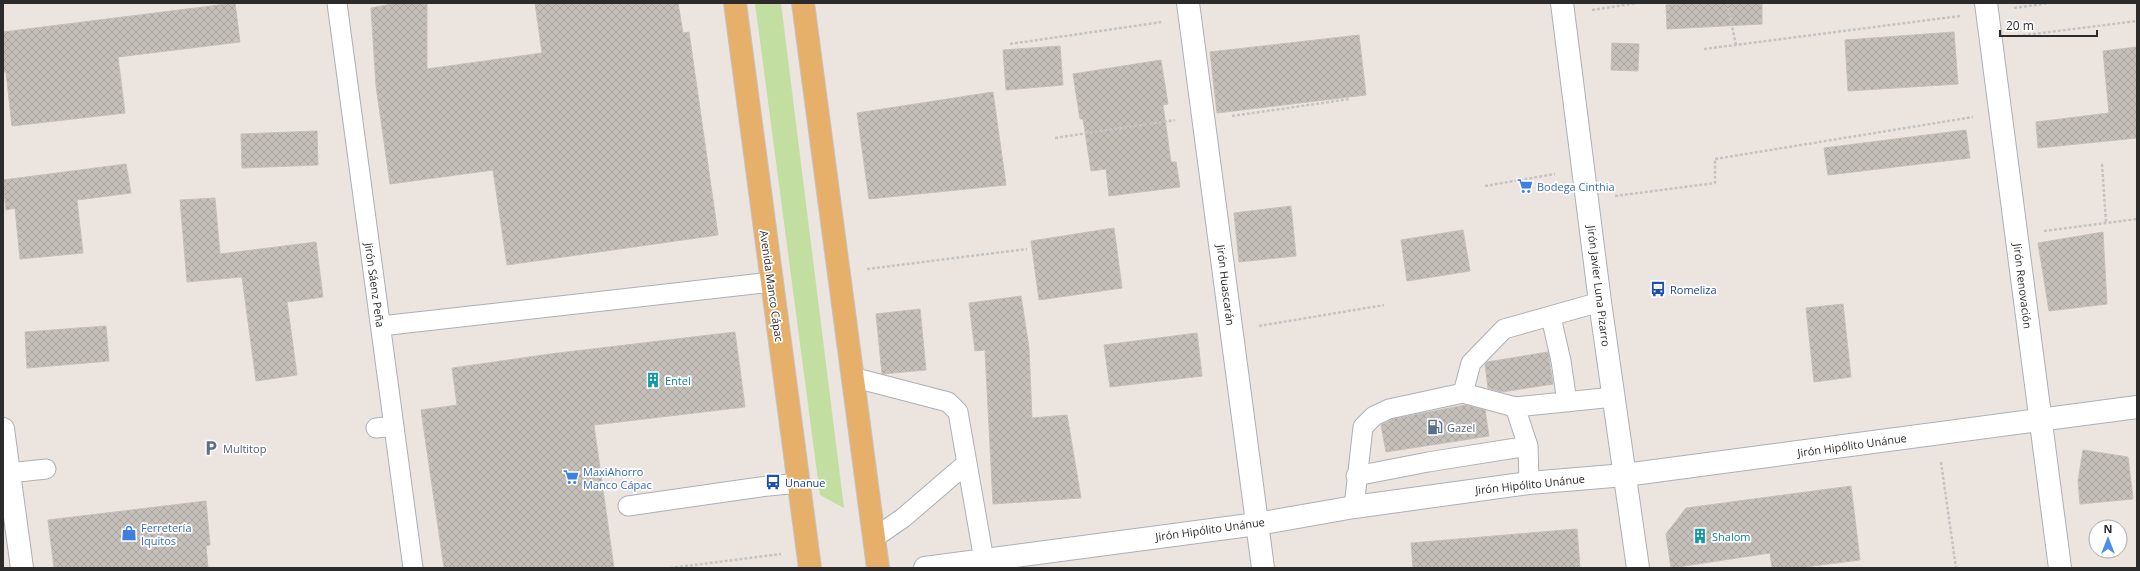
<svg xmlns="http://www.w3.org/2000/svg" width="2140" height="571" font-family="'Open Sans',sans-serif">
  <defs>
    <pattern id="building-cross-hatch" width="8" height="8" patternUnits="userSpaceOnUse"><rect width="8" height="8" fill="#c5bfba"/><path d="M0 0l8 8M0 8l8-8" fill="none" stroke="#a9a4a0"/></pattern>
  </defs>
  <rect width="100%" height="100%" fill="#ece4df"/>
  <path fill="#c2dea0" d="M 755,3 L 781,3 L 844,508 L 820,495 Z"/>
  <path fill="url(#building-cross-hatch)" stroke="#c7bfb8" d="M 235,3 L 240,42 L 118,57 L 125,113 L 12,126 L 6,72 L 3,72 L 3,32 Z
    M 397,3 L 427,3 L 427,69 L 542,53 L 535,3 L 678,3 L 683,33 L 689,32 L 718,235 L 507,265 L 493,170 L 390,184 L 376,86 L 371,8 Z
    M 1693,3 L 1762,3 L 1762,24 L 1667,29 L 1666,5 Z
    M 1954,32 L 1958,84 L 1848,91 L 1845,40 Z
    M 1359,35 L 1366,95 L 1217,113 L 1210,52 Z
    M 1612,43 L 1639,44 L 1638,71 L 1611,70 Z
    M 1060,46 L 1063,85 L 1006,90 L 1003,50 Z
    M 2137,47 L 2137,138 L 2038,148 L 2036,122 L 2109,113 L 2103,51 Z
    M 1161,60 L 1168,104 L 1163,105 L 1171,162 L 1176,162 L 1180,187 L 1109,196 L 1106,169 L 1091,171 L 1083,119 L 1080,119 L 1073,74 Z
    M 993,92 L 1006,185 L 869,199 L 857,113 Z
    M 1966,130 L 1970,158 L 1828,175 L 1824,148 Z
    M 317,131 L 318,165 L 242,168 L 241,134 Z
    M 126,164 L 131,193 L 77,200 L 83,253 L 20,259 L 15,208 L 6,210 L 3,180 Z
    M 215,198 L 220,254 L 316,242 L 323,297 L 287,302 L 297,375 L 256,381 L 242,277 L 187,282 L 180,200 Z
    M 1291,206 L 1296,256 L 1239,262 L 1234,213 Z
    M 1114,228 L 1122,288 L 1039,300 L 1031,241 Z
    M 1463,230 L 1470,271 L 1407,281 L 1401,240 Z
    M 2103,232 L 2107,304 L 2049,311 L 2038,243 Z
    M 1021,296 L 1029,348 L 1032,418 L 1067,415 L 1081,498 L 993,504 L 985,350 L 975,351 L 969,303 Z
    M 1843,304 L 1851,377 L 1814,382 L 1806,308 Z
    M 920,309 L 926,370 L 882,374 L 876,314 Z
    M 106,326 L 109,361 L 27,368 L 25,332 Z
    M 735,332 L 745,407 L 594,425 L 614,568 L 444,568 L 421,410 L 457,405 L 452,368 L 550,354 Z
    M 1197,333 L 1202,376 L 1110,387 L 1104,345 Z
    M 1548,352 L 1553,384 L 1502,392 L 1488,388 L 1485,364 L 1487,362 Z
    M 1465,405 L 1485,410 L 1489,436 L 1386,452 L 1381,425 L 1393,419 Z
    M 2083,450 L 2128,457 L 2133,499 L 2080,504 L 2078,481 Z
    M 1851,486 L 1860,560 L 1797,568 L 1772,568 L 1770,553 L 1671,568 L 1666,534 L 1686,508 Z
    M 206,501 L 210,545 L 206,546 L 208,568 L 54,568 L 48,520 Z
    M 1577,529 L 1580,568 L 1413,568 L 1411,543 Z"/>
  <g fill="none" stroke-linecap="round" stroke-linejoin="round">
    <defs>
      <path id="service" d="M 337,3 L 413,568
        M 1551,317 L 1561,361 L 1567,402
        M 381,326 L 772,282
        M 852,377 L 948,402 L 958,412 L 984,560
        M 1463,393 L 1515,407 L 1528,446 L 1529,483
        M 1515,407 L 1614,397
        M 376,428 L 394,426
        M 9,473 L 46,469
        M 1356,476 L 1428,462 L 1528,446
        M 628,506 L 760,487 L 799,483
        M 1354,507 L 1363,427 L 1374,416 L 1389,409 L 1463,393 L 1471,363 L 1504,329 L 1600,302
        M 874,538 L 903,518 L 967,463"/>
      <path id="minor" d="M 1188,3 L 1263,568
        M 1986,3 L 2060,568
        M 925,568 L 1257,524 L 1354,507 L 1529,483 L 1625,475 L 2137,407"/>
      <path id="tertiary" d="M 1562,3 L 1600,302 L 1638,568"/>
      <path id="secondary" d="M 3,429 L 22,568"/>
      <path id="primary" d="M 735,3 L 810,568
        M 803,3 L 878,568"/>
    </defs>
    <use href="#service" stroke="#abb0b7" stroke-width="21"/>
    <use href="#minor" stroke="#abb0b7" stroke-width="24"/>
    <use href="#tertiary" stroke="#abb0b7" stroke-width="24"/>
    <use href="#secondary" stroke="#abb0b7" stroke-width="24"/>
    <use href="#primary" stroke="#c4c4c4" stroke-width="24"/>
    <path stroke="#c4c4c4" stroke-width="2.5" stroke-dasharray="3 2" stroke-linecap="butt" d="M 1727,3 L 1736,45
      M 2014,8 L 2049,3
      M 1592,10 L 1637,3
      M 2018,36 L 2137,21
      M 1010,44 L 1162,22
      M 1704,49 L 1960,16
      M 1232,116 L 1350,99
      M 1055,138 L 1175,120
      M 2102,164 L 2106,223
      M 1485,186 L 1555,174
      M 1615,196 L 1715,183 L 1715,159 L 1973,117
      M 2044,231 L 2137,219
      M 867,269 L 1027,249
      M 1259,326 L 1384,305
      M 1941,462 L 1956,568
      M 670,568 L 781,554"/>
    <use href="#service" stroke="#fff" stroke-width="19"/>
    <use href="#minor" stroke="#fff" stroke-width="22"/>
    <use href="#tertiary" stroke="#fff" stroke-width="22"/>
    <use href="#secondary" stroke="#fff" stroke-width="22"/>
    <use href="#primary" stroke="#e6af6a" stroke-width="22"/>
  </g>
  <defs>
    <symbol id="supermarket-bare" viewBox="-9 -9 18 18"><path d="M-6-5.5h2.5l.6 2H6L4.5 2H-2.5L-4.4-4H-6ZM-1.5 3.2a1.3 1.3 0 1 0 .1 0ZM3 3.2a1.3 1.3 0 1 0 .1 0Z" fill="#3f7fe0" stroke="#fff" stroke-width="2.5" paint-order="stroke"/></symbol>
    <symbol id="bus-bare" viewBox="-9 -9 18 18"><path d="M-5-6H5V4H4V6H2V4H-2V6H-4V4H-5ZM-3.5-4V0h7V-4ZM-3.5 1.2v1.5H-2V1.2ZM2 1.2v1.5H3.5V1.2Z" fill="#1a4fb4" stroke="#fff" stroke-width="2.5" paint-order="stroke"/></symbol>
    <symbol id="building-bare" viewBox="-9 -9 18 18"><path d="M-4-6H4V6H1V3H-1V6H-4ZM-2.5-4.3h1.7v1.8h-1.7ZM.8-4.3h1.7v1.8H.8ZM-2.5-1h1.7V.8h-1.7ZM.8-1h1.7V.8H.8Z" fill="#0f9aa8" stroke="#fff" stroke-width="2.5" paint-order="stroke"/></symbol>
    <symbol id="fuel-bare" viewBox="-9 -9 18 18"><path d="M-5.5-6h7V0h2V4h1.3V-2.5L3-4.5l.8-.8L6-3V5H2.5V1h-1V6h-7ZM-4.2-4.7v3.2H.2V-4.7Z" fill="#5c6f8a" stroke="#fff" stroke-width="2.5" paint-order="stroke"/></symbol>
    <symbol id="parking-bare" viewBox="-9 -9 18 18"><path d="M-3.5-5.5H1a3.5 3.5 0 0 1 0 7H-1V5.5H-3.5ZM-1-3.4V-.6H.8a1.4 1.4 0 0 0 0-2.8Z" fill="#5c6f8a" stroke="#fff" stroke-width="2.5" paint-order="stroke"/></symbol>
    <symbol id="shop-bare" viewBox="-9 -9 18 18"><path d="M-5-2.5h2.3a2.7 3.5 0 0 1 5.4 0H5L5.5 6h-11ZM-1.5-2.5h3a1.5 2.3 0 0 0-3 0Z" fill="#3f7fe0" stroke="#fff" stroke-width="2.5" paint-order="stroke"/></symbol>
  </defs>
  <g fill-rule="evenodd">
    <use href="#supermarket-bare" x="1514" y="175" width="22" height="22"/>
    <use href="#bus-bare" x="1647" y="278" width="22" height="22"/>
    <use href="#building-bare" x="642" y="369" width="22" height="22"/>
    <use href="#fuel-bare" x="1424" y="416" width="22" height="22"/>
    <use href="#parking-bare" x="200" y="437" width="22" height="22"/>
    <use href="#supermarket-bare" x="560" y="466" width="22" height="22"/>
    <use href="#bus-bare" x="762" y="471" width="22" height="22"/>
    <use href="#shop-bare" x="118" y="522" width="22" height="22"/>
    <use href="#building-bare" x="1689" y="525" width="22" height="22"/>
  </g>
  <g text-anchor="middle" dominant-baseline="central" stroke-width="3.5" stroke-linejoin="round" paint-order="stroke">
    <g font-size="11" fill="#366cbe" stroke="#fff" text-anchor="start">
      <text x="1537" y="186">Bodega Cinthia</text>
      <text x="583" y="471">MaxiAhorro<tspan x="583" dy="13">Manco Cápac</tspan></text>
      <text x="141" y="527">Ferretería<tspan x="141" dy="13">Iquitos</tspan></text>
    </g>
    <g font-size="11" fill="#2b2b2b" stroke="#fff">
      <text transform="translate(375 285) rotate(82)">Jirón Sáenz Peña</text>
      <text transform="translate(1226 285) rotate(83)">Jirón Huascarán</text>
      <text transform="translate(772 286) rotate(82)">Avenida Manco Cápac</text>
      <text transform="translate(1599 286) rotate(83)">Jirón Javier Luna Pizarro</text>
      <text transform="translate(2023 286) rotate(83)">Jirón Renovación</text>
      <text transform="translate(1852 445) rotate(-8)">Jirón Hipólito Unánue</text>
      <text transform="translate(1530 484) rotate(-6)">Jirón Hipólito Unánue</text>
      <text transform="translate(1210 529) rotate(-8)">Jirón Hipólito Unánue</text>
    </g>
    <g font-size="11" fill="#164399" stroke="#fff" text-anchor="start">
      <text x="1670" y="289">Romeliza</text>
      <text x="785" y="482">Unanue</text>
    </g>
    <g font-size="11" fill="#0d838f" stroke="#fff" text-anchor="start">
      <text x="665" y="380">Entel</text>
      <text x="1712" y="536">Shalom</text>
    </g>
    <g font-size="11" fill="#4e5e75" stroke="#fff" text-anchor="start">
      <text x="1447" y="427">Gazel</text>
      <text x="223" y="448">Multitop</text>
    </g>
  </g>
  <rect width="2140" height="571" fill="none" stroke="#2b2b2b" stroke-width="8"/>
  <g transform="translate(2108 539)"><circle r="19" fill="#ffffff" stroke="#aaaaaa"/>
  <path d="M0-3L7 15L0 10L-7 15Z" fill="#4c8cec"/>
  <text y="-6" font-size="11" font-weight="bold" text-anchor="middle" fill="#2b2b2b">N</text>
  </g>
  <path d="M2000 30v6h97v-6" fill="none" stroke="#2b2b2b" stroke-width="2"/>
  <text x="2006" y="30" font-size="12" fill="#2b2b2b" stroke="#ffffff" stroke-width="3" paint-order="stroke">20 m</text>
</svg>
